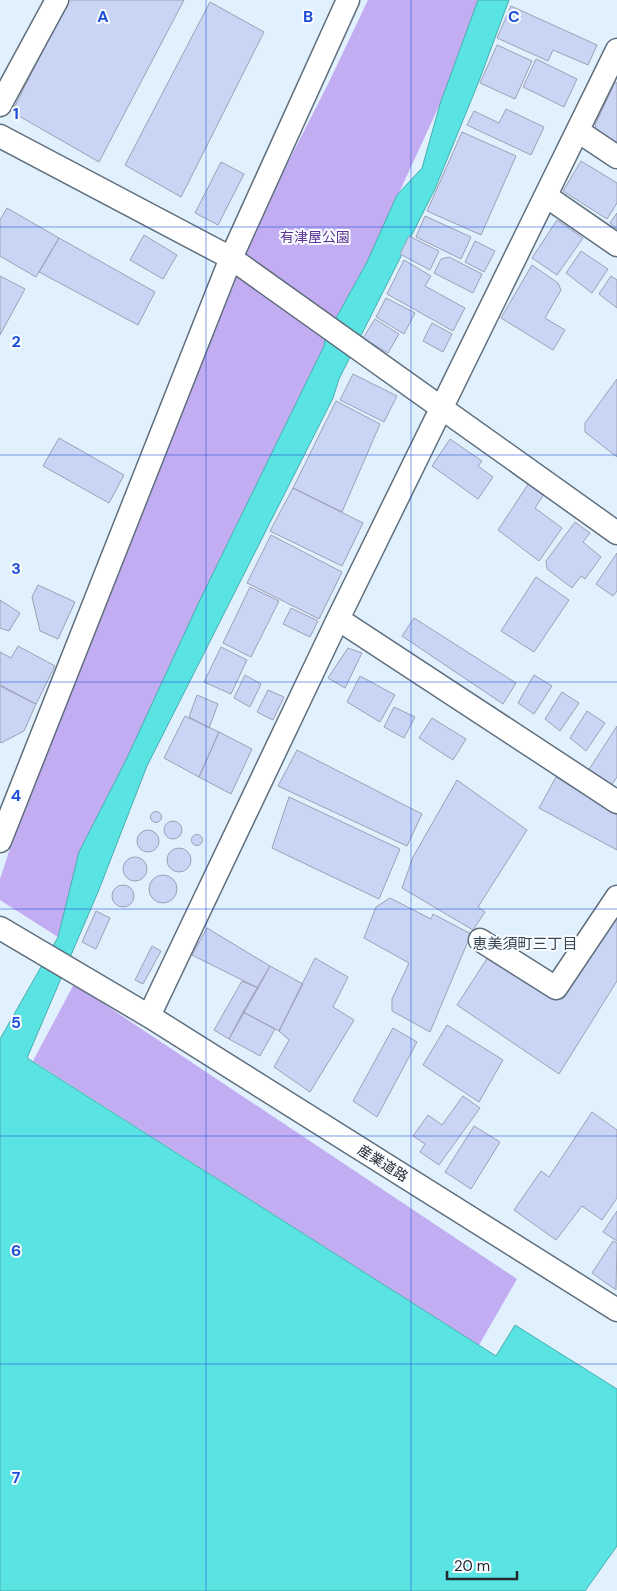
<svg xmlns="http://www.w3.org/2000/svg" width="617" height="1591" font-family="'DM Sans','Noto Sans JP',sans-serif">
  <rect width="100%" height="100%" fill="#e1f0fd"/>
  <path fill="#c3adf2" d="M 368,0 L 478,0 L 440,104 L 367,262 L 325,338 L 324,346 L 198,604 L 127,758 L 79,852 L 58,937 L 0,900 L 0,879 L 32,781 L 195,372 L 234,284 L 251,235 L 329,82 Z
    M 74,984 L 517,1279 L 479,1345 L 33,1061 Z"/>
  <path fill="#59e3e2" stroke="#49acad" d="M 478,0 L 509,0 L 479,81 L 435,189 L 339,379 L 333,398 L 147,766 L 98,892 L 27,1058 L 496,1356 L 515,1325 L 617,1389 L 617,1546 L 585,1591 L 0,1591 L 0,1039 L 58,937 L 79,852 L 127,758 L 198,604 L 324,346 L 325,338 L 367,262 L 397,195 L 422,168 L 440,104 Z"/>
  <path fill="#cad4f5" stroke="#9ba1b5" d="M 68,0 L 184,0 L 99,162 L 12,112 Z
    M 210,2 L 264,32 L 181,197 L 125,165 Z
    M 511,6 L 597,45 L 588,65 L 553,50 L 548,61 L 497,38 Z
    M 497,45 L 532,61 L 515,99 L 480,83 Z
    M 536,59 L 577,79 L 564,107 L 523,87 Z
    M 615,82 L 617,83 L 617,150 L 599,140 L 595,125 Z
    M 506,109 L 544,127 L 531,155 L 467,125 L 474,111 L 499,123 Z
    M 462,132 L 516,156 L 481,235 L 427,211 Z
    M 581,161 L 617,183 L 617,203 L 607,219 L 563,191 Z
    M 221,162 L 244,174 L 218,225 L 195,213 Z
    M 7,208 L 59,238 L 36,277 L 0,256 L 0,220 Z
    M 617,213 L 617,229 L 610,223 Z
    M 425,216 L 471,237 L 461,259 L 416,237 Z
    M 557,220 L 583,238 L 557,275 L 532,258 Z
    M 144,235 L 177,255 L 163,279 L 130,260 Z
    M 409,236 L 439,251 L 430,270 L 400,254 Z
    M 59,238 L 155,292 L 138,325 L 39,272 Z
    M 475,241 L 495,251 L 484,272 L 465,262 Z
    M 581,251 L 608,269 L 592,293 L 566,273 Z
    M 449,257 L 482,274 L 473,293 L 434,273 L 441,259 Z
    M 404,260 L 431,276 L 425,286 L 465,308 L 453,331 L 387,294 Z
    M 532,265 L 558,283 L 561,290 L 545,318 L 565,330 L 553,350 L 501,318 Z
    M 0,276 L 25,289 L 0,335 Z
    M 611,276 L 617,280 L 617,308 L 599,294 Z
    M 386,298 L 415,313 L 404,334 L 376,317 Z
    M 375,319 L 399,334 L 388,353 L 363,338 Z
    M 432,323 L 452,334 L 443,352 L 423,341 Z
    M 353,374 L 397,396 L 384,422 L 340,400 Z
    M 617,379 L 617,457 L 585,432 L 585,423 Z
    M 336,401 L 380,424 L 342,512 L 293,488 Z
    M 59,438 L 124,475 L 109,503 L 43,466 Z
    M 450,439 L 482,461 L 478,466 L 493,477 L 478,499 L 432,466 Z
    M 529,483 L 544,494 L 535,508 L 562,528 L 539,561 L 498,530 Z
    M 293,488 L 363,523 L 342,566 L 270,531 Z
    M 575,522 L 590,533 L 583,542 L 601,557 L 585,579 L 581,576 L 572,588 L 547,569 L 546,561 Z
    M 271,535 L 342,572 L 319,619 L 247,583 Z
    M 617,553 L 617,591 L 613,596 L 596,584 Z
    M 536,577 L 569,600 L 534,652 L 501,631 Z
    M 38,585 L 75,602 L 58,639 L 40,631 L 32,597 Z
    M 250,587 L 279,601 L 251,657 L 223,643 Z
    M 0,600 L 20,613 L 9,631 L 0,628 Z
    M 291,608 L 318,621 L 310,637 L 283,624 Z
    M 414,618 L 516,683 L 503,704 L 402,636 Z
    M 18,646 L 55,666 L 36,704 L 0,685 L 0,652 L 11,658 Z
    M 221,647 L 247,660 L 231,694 L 204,682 Z
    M 348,648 L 362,653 L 345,688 L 328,678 Z
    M 245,675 L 261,684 L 250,707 L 234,698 Z
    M 534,675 L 552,686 L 534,714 L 518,703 Z
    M 360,676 L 395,695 L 380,722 L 347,702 Z
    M 0,686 L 36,704 L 24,731 L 1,743 L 0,742 Z
    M 268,690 L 284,697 L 273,720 L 257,712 Z
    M 562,692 L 579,703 L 560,731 L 545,719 Z
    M 197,695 L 218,704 L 209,728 L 189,717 Z
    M 394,707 L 415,717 L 404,738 L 384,727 Z
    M 587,711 L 605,723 L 586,751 L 570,738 Z
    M 185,716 L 219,732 L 199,777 L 164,758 Z
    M 432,718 L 466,739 L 453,760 L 419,738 Z
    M 617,726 L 617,777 L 610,787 L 588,771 Z
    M 219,732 L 252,749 L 231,794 L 199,777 Z
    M 297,750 L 422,814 L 407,846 L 278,786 Z
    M 556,777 L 617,815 L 617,850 L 539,808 Z
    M 457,780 L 527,830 L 478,907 L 485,912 L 473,930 L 402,888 L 413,857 Z
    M 289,797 L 400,849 L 379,899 L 272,848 Z
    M150.5 817a5.5 5.5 0 1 1 11 0a5.5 5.5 0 1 1-11 0Z
    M164 830a9 9 0 1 1 18 0a9 9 0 1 1-18 0Z
    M137 841a11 11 0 1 1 22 0a11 11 0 1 1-22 0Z
    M191.5 840a5.5 5.5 0 1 1 11 0a5.5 5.5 0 1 1-11 0Z
    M167 860a12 12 0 1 1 24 0a12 12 0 1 1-24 0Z
    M123 869a12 12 0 1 1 24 0a12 12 0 1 1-24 0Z
    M149 889a14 14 0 1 1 28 0a14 14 0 1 1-28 0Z
    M112 896a11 11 0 1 1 22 0a11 11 0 1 1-22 0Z
    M 390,898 L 431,919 L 433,914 L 471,934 L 430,1032 L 392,1011 L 392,999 L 409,963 L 364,938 L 376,907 Z
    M 96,911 L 110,918 L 96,949 L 82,942 Z
    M 617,915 L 617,981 L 559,1074 L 457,1005 L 490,954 L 558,999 Z
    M 207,928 L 270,966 L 258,988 L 192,955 Z
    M 152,946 L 161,951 L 143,984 L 135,980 Z
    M 315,958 L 348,977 L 333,1007 L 354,1020 L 310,1092 L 274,1067 L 289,1040 L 279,1031 Z
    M 270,966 L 303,984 L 279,1031 L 243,1012 Z
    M 242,981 L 258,988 L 229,1039 L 214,1030 Z
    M 243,1012 L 275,1029 L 260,1056 L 229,1039 Z
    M 447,1025 L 503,1060 L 479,1102 L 423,1065 Z
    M 393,1028 L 417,1042 L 377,1117 L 353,1101 Z
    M 463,1096 L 480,1108 L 439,1165 L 420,1152 L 425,1144 L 413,1136 L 428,1115 L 442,1125 Z
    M 592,1112 L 617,1130 L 617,1198 L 602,1220 L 582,1206 L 556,1240 L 514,1210 L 541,1171 L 549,1177 Z
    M 474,1126 L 500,1142 L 471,1189 L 445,1172 Z
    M 617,1211 L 617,1241 L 603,1232 Z
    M 613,1241 L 617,1243 L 616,1290 L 592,1273 Z"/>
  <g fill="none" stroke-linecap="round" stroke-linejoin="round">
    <defs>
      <path id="minor" d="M 0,105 L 57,0
        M 578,131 L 617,157
        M 0,136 L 231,258 L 617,533
        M 546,196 L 617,245
        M 338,619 L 617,802
        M 0,841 L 231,258 L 348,0
        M 0,928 L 149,1016 L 617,1310
        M 480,940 L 556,988 L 617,897
        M 149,1016 L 338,619 L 617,50"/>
    </defs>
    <use href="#minor" stroke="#5f6f7d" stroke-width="25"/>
    <use href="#minor" stroke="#fff" stroke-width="22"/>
  </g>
  <path fill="none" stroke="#1d4ed8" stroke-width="1" stroke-opacity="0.55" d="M 206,0 L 206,1591M 411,0 L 411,1591M 0,227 L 617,227M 0,455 L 617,455M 0,682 L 617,682M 0,909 L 617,909M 0,1136 L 617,1136M 0,1364 L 617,1364"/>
  <g text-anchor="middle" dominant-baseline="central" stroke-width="4" stroke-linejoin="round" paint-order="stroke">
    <g font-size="14" fill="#5b3593" stroke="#f8fbff">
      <text x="315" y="237">有津屋公園</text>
    </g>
    <g font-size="14" fill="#242a31" stroke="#f8fbff">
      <text transform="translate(383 1163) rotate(32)">産業道路</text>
    </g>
    <g font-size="15" fill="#384654" stroke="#f8fbff">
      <text x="525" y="944">恵美須町三丁目</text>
    </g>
  </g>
  <g font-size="16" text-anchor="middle" font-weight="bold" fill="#1d4ed8" stroke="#f8fbff" stroke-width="4" stroke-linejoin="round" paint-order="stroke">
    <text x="103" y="22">A</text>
    <text x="308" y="22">B</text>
    <text x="514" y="22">C</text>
    <text x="16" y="119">1</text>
    <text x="16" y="347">2</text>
    <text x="16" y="574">3</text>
    <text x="16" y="801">4</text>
    <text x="16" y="1028">5</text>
    <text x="16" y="1256">6</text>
    <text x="16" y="1483">7</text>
  </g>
  <path d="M447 1571v8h70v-8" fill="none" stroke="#242a31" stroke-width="2.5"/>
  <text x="454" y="1571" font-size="15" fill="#242a31" stroke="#f8fbff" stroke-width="4" paint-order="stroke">20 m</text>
</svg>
